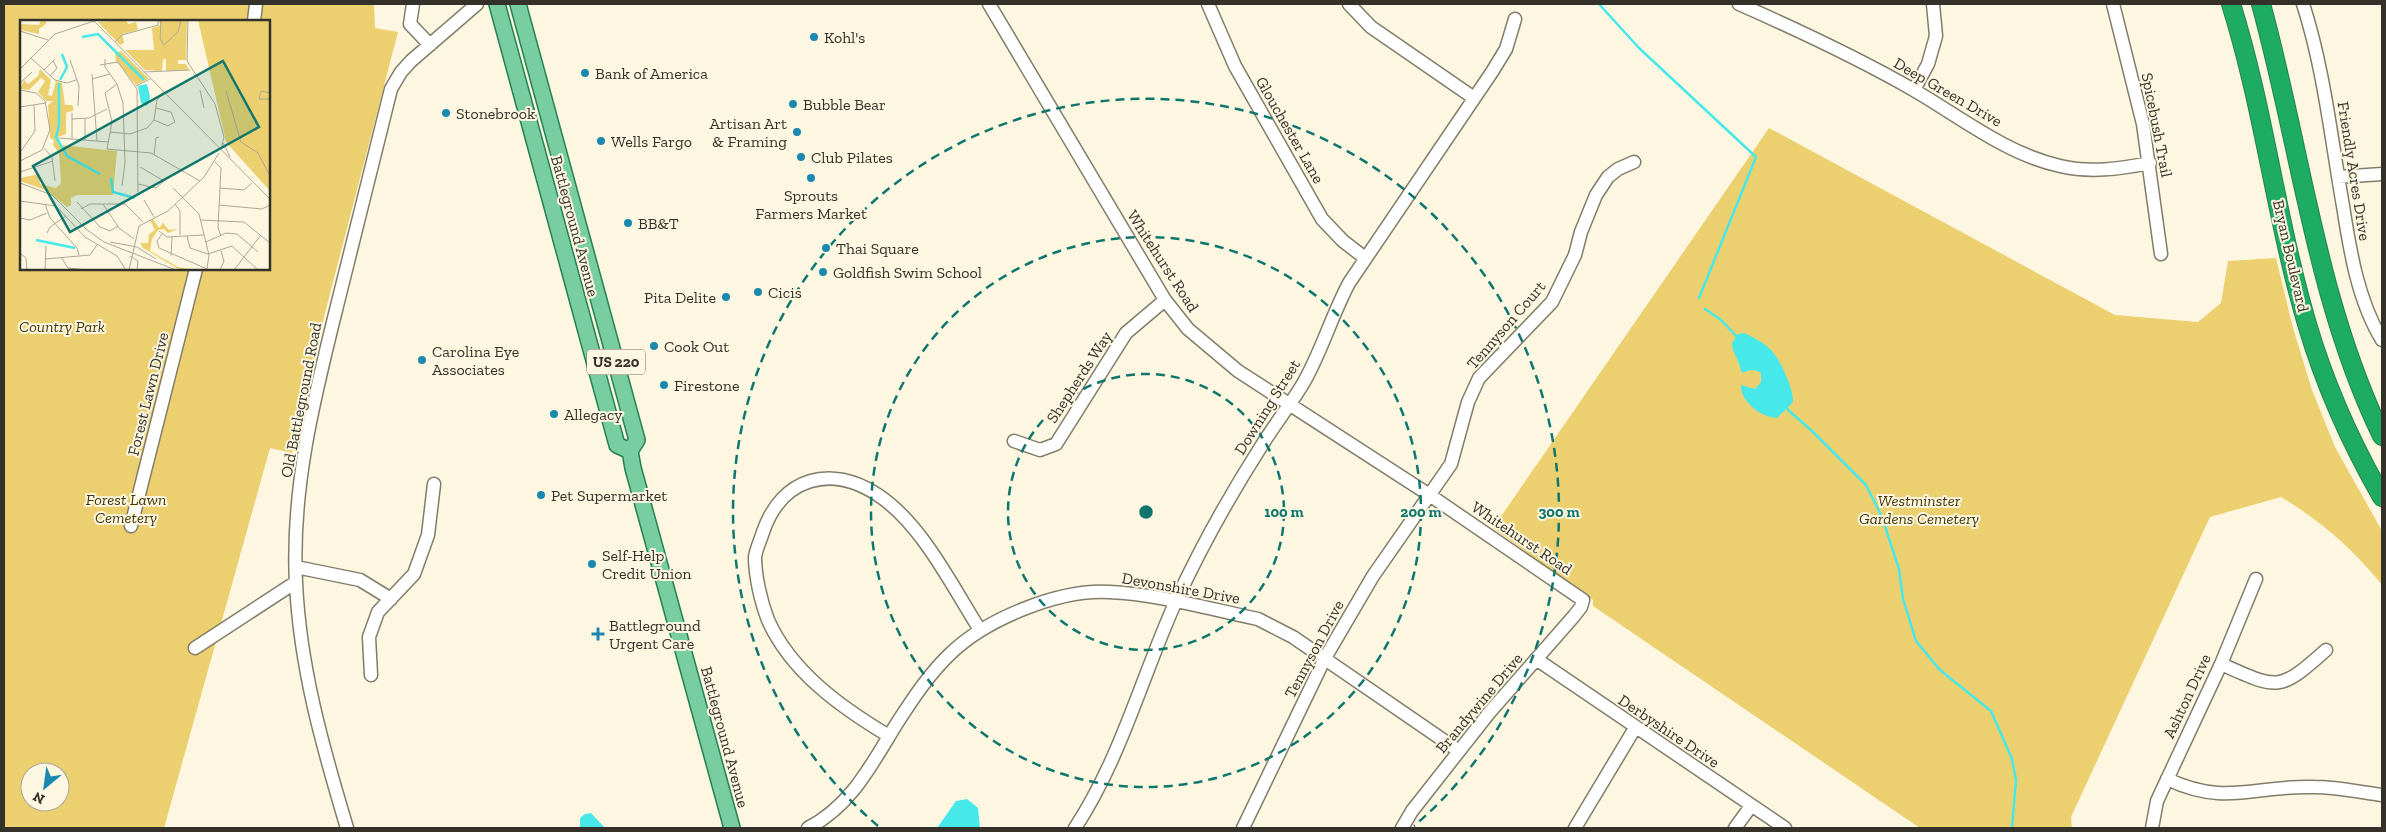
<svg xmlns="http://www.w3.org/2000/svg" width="2386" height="832" font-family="'Zilla Slab',serif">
  <rect width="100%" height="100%" fill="#fdf7e2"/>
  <path fill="#ecd06f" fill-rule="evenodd" d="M 4,4 L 374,4 L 375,28 L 398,32 L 325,313 L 292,453 L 270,448 L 164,828 L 4,828 ZM 21,21 L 269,21 L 269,269 L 21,269 ZM 30,772 L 60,772 L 60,802 L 30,802 Z
    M 1769,128 L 2115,315 L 2198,322 L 2221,303 L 2228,261 L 2276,258 L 2293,328 L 2312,390 L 2335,447 L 2382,531 L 2382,585 C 2353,549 2321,521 2281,497 L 2210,517 L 2071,817 L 2072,828 L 1920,828 L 1593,606 L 1593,600 L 1493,528 Z"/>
  <path fill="#46e8ea" d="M 1744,333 C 1753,337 1763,342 1770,349 C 1780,358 1794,390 1793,402 L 1777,418 C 1762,418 1740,402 1741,385 L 1755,389 L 1761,382 L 1761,373 C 1754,369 1750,369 1743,373 L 1741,371 C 1739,359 1732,353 1732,343 L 1738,334 Z
    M 967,799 L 978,808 L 980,828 L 937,828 L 956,801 Z
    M 591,813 L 605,828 L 580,828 L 580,818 L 585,814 Z"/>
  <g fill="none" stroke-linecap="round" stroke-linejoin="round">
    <path stroke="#46e8ea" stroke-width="2.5" d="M 1599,4 L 1639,48 L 1756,157 L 1699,298
      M 1705,309 L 1721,320 L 1737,337
      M 1786,406 L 1789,411 L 1811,430 L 1866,485 L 1882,517 L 1899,569 L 1903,599 L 1916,641 L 1940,670 L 1991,711 L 2012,759 L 2016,780 L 2012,828"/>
    <defs>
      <path id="minor" d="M 413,4 L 410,24 L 430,45
        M 989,4 L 1165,300 L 1188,329 L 1238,371 L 1428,494 L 1583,600 L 1581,607 L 1574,616 L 1489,713 L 1412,811 L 1402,828
        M 1208,4 L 1235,66 L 1322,219 L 1343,241 L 1365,258
        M 1349,4 L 1371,27 L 1474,98
        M 1739,4 C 1798,30 1856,57 1912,89 C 1959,116 2006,154 2060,166 C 2090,173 2119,169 2150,163
        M 2113,4 L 2143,124 L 2161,254
        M 2303,4 C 2324,69 2331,138 2343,206 C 2350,251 2358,301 2382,340
        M 254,21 L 256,4
        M 1914,90 L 1928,64 L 1936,36 L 1933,4
        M 2338,177 L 2382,174
        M 1014,441 L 1040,450 L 1056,444 L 1126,333 L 1165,300
        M 131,526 L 196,269
        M 296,567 L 360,580 L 391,599
        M 195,648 L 296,582
        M 1536,659 L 1785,828
        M 2221,664 C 2278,689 2278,693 2326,650
        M 371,675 L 369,637 L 378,612 L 414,574 L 428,535 L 434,484
        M 889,736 C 842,708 791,672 768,620 C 761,602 755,576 755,557 C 756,549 761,539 763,532 C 782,477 831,464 878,495 C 922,524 952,586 980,630
        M 2167,779 C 2227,807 2254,785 2314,787 C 2336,787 2360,792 2382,795
        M 347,828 C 323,748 300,668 296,583 C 291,489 314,398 337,306 C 355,234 373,161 391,89 L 401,72 L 411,61 L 477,4
        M 808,828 C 853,805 873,761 899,720 C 914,697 930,673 950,654 C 986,619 1059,589 1109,592 C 1159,594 1209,609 1258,619 L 1293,637 L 1459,751
        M 1075,828 C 1121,758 1142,676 1176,601 C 1201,547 1230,495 1262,445 C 1275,424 1291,404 1304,382 C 1322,350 1332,315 1349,283 L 1492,72 L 1506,49 L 1515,19
        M 1243,828 L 1325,658 L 1373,576 L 1451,464 L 1468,402 L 1479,378 L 1552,302 L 1575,255 L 1581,232 L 1596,195 L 1608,177 L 1618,169 L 1634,162
        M 1575,828 L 1635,728
        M 1735,828 L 1751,806
        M 2152,828 L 2157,801 L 2221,664 L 2256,579"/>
      <path id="major" d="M 497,4 L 617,445 L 630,451
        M 518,4 L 637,440 L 630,451 L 633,468 L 732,828"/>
      <path id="highway" d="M 2231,4 C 2264,109 2276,219 2307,324 C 2325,385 2351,443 2382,497
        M 2261,4 C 2301,149 2316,300 2382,436"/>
    </defs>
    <use href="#minor" stroke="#827d6a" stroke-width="15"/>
    <use href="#major" stroke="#25814f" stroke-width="18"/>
    <use href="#highway" stroke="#25814f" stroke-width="20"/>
    <use href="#minor" stroke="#fff" stroke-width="12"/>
    <use href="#major" stroke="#78cda1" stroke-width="15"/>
    <use href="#highway" stroke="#1eac63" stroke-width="18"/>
  </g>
  <g fill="none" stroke="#0f766e" stroke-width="2.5" stroke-dasharray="9 6">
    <circle cx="1146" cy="512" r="138"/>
    <circle cx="1146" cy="512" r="275"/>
    <path d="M878 826A413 413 0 1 1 1414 826"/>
  </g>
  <g fill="#1b88af" stroke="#fdf7e2" stroke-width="2">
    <circle cx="814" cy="37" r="5"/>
    <circle cx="585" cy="73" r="5"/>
    <circle cx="793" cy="104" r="5"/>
    <circle cx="446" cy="113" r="5"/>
    <circle cx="797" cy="132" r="5"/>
    <circle cx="601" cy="141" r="5"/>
    <circle cx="801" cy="157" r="5"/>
    <circle cx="811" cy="178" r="5"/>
    <circle cx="628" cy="223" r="5"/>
    <circle cx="826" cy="248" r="5"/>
    <circle cx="823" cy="272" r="5"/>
    <circle cx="758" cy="292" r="5"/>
    <circle cx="726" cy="297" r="5"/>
    <circle cx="654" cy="346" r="5"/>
    <circle cx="422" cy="360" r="5"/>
    <circle cx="664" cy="385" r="5"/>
    <circle cx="554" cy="414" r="5"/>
    <circle cx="541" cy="495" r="5"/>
    <circle cx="592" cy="564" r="5"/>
    <path d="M595.5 626.5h5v5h5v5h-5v5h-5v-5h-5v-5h5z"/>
  </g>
  <g text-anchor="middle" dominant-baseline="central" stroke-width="4" stroke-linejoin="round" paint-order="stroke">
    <rect fill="#fdf7e2" stroke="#706c60" stroke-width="1" x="587" y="349.5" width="58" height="25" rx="4"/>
    <g font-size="15" font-weight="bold" fill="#333129">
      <text x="616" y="362">US 220</text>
    </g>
    <g font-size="16" fill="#333129" stroke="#fdf7e2" text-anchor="start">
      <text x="824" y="37">Kohl's</text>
      <text x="595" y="73">Bank of America</text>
      <text x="803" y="104">Bubble Bear</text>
      <text x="456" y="113">Stonebrook</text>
      <text x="787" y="123" text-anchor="end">Artisan Art<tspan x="787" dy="18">&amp; Framing</tspan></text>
      <text x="611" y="141">Wells Fargo</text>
      <text x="811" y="157">Club Pilates</text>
      <text x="811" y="195" text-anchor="middle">Sprouts<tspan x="811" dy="18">Farmers Market</tspan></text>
      <text x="638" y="223">BB&amp;T</text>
      <text x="836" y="248">Thai Square</text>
      <text x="833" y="272">Goldfish Swim School</text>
      <text x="768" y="292">Cicis</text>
      <text x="716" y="297" text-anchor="end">Pita Delite</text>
      <text x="664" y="346">Cook Out</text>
      <text x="432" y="351">Carolina Eye<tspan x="432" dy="18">Associates</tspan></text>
      <text x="674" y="385">Firestone</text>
      <text x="564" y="414">Allegacy</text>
      <text x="551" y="495">Pet Supermarket</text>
      <text x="602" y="555">Self-Help<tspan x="602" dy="18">Credit Union</tspan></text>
      <text x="609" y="625">Battleground<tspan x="609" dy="18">Urgent Care</tspan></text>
    </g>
    <g font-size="16" fill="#333129" stroke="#fdf7e2">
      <text transform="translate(1948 92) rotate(30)">Deep Green Drive</text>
      <text transform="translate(2157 125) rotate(79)">Spicebush Trail</text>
      <text transform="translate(1290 130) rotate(60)">Glouchester Lane</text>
      <text transform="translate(2354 171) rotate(81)">Friendly Acres Drive</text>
      <text transform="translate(575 226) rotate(75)">Battleground Avenue</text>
      <text transform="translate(2291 256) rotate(77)">Bryan Boulevard</text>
      <text transform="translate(1163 261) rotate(57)">Whitehurst Road</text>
      <text transform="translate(1506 325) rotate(-49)">Tennyson Court</text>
      <text transform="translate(1079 377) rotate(-57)">Shepherds Way</text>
      <text transform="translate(148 394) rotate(-76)">Forest Lawn Drive</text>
      <text transform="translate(301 400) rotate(-79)">Old Battleground Road</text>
      <text transform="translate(1267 407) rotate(-58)">Downing Street</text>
      <text transform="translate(1522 538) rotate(34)">Whitehurst Road</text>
      <text transform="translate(1181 588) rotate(10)">Devonshire Drive</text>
      <text transform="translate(1314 649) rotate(-62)">Tennyson Drive</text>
      <text transform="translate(2187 696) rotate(-65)">Ashton Drive</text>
      <text transform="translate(1479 703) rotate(-50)">Brandywine Drive</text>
      <text transform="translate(1669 731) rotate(34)">Derbyshire Drive</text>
      <text transform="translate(725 737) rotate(75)">Battleground Avenue</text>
    </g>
    <g font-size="16" font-style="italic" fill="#433708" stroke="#fdf7e2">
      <text x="62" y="326">Country Park</text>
      <text x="126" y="499">Forest Lawn<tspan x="126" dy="18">Cemetery</tspan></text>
      <text x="1919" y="500">Westminster<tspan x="1919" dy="18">Gardens Cemetery</tspan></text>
    </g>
  </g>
  <g transform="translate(20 20)">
    <rect width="250" height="250" fill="#fdf7e2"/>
    <path d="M 21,0 L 26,0 L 26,4 L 19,9 L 19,14 L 0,10 L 0,4 L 19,5 ZM 106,0 L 108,4 L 116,2 L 118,10 L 102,14 L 104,23 L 100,25 L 78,2 ZM 139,0 L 167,0 L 166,40 L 158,40 L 158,44 L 166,44 L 169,50 L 146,51 L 146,39 L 143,39 L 142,51 L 125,50 L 105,30 L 134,30 L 132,8 L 140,5 ZM 178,0 L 250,0 L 250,171 L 206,122 ZM 101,31 L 128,58 L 128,59 L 116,65 L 96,41 L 95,33 ZM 20,49 L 31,60 L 28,75 L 32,76 L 36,61 L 42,63 L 45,85 L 52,85 L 54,90 L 46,93 L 46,114 L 38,117 L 41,125 L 97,131 L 93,175 L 57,175 L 51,178 L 51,185 L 47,187 L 26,170 L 0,161 L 0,158 L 19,154 L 20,164 L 36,168 L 41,163 L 39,133 L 33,125 L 34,120 L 30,118 L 28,85 L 33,81 L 26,81 L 18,72 L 25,61 L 21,58 L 9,70 L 0,69 L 4,60 L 8,64 L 18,56 ZM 133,199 L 139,208 L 143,203 L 149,210 L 158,209 L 148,213 L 144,209 L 138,210 L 132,219 L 130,231 L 158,247 L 174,250 L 160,250 L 123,228 L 120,223 L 128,223 L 129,214 L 135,210 L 130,200 Z" fill="#ecd06f"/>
    <path d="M 127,64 L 130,77 L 127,86 L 121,83 L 118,66 Z" fill="#46e8ea"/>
    <path fill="none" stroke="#46e8ea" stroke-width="2.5" d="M 62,17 L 78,14 L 124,60M 40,60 L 47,47 L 42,34M 39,63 L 39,105 L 36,117 L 47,136 L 80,154M 91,158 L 93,172 L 115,178M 16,220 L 55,228"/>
    <path fill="none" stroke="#aca898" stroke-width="1" d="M 73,0 L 250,179M 141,0 L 140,19 L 144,25 L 158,12 L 161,0M 168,0 L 167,41 L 195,84 L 204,117 L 201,129M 0,11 L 28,20M 95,22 L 102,15 L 138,5 L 138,0M 11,38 L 35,60 L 47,63 L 56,60M 85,39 L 85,47 L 97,64 L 103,83 L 105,142 L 102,166M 50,40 L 59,66 L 58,86M 80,45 L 98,42 L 117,69 L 118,172M 0,49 L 35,14 L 74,1M 24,50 L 35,39M 124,52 L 170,50M 72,54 L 77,121M 30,56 L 37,48 L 33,41M 72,59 L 90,54M 0,63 L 12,52M 97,64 L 85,73 L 92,102 L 87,129 L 131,133 L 180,161M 116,66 L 130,59M 0,70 L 16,73 L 25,81 L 30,110 L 22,130 L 0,141M 180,70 L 184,88M 206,71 L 221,122 L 238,133 L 250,156M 250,73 L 241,71 L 239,79 L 250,79M 0,87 L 26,83M 52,93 L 52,119M 52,99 L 69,98 L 87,89M 134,100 L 148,106 L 155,102 L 151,92 L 136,88M 0,110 L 0,86M 90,112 L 110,114 L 127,108 L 134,100 L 137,80 L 143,72M 39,118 L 88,122M 65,120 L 65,99M 203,123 L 210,137M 24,128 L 32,137 L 35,161M 1,131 L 15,111 L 14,85M 134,135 L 136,118 L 139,117M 195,142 L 201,148 L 198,208 L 201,216M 0,152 L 33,141M 0,163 L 32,175 L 66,209 L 84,222 L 156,250M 118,164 L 136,168 L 144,161 L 120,147M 153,168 L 179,194 L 189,235 L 187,249M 200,168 L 224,170 L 232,163M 124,180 L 134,197M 0,181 L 36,186 L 65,217 L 97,236 L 106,250M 57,182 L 80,207 L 90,211 L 98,206M 25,184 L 30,198 L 57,228 L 59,235M 83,184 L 99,208 L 114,219M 155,184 L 160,191 L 160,215M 199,185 L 242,189 L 250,185M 61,189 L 70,184 L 105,184 L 123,202M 0,198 L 10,200 L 27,193M 181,200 L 224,202 L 250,223M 139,211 L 147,217 L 184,215M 27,213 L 30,207 L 46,196M 142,214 L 137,221 L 139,228 L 187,249M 167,216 L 170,228 L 188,234 L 212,226 L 238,250M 90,222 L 117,227 L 136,239M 186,222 L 206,213 L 217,214 L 238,232M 0,233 L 6,238 L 7,250M 110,236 L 118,241 L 117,250M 151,236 L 152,216M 41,237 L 48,248 L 67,250M 25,239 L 70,235 L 77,225M 25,250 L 26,226M 109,250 L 119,206 L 148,191 L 184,157 L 199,133M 123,250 L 148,250M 200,250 L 204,241 L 201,231M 214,250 L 241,215"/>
    <path fill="#0f766e" fill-opacity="0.15" stroke="#0f766e" stroke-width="2.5" d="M 203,41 L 239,107 L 50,212 L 13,146 Z"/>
    <rect width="250" height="250" fill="none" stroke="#333129" stroke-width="2.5"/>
  </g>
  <circle cx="1146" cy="512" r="8" fill="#0f766e" stroke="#fdf7e2" stroke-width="2.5"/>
  <g font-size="15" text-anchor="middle" font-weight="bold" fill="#0f766e" stroke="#fdf7e2" stroke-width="4" stroke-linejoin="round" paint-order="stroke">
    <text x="1284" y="517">100 m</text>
    <text x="1421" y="517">200 m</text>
    <text x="1559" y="517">300 m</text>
  </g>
  <rect width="2386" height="832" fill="none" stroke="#333129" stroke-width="10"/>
  <g transform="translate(45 787) rotate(209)"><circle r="24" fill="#fdf7e2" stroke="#aca898"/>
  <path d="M0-4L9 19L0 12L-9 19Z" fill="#1b88af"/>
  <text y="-8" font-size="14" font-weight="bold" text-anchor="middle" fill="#333129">N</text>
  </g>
</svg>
